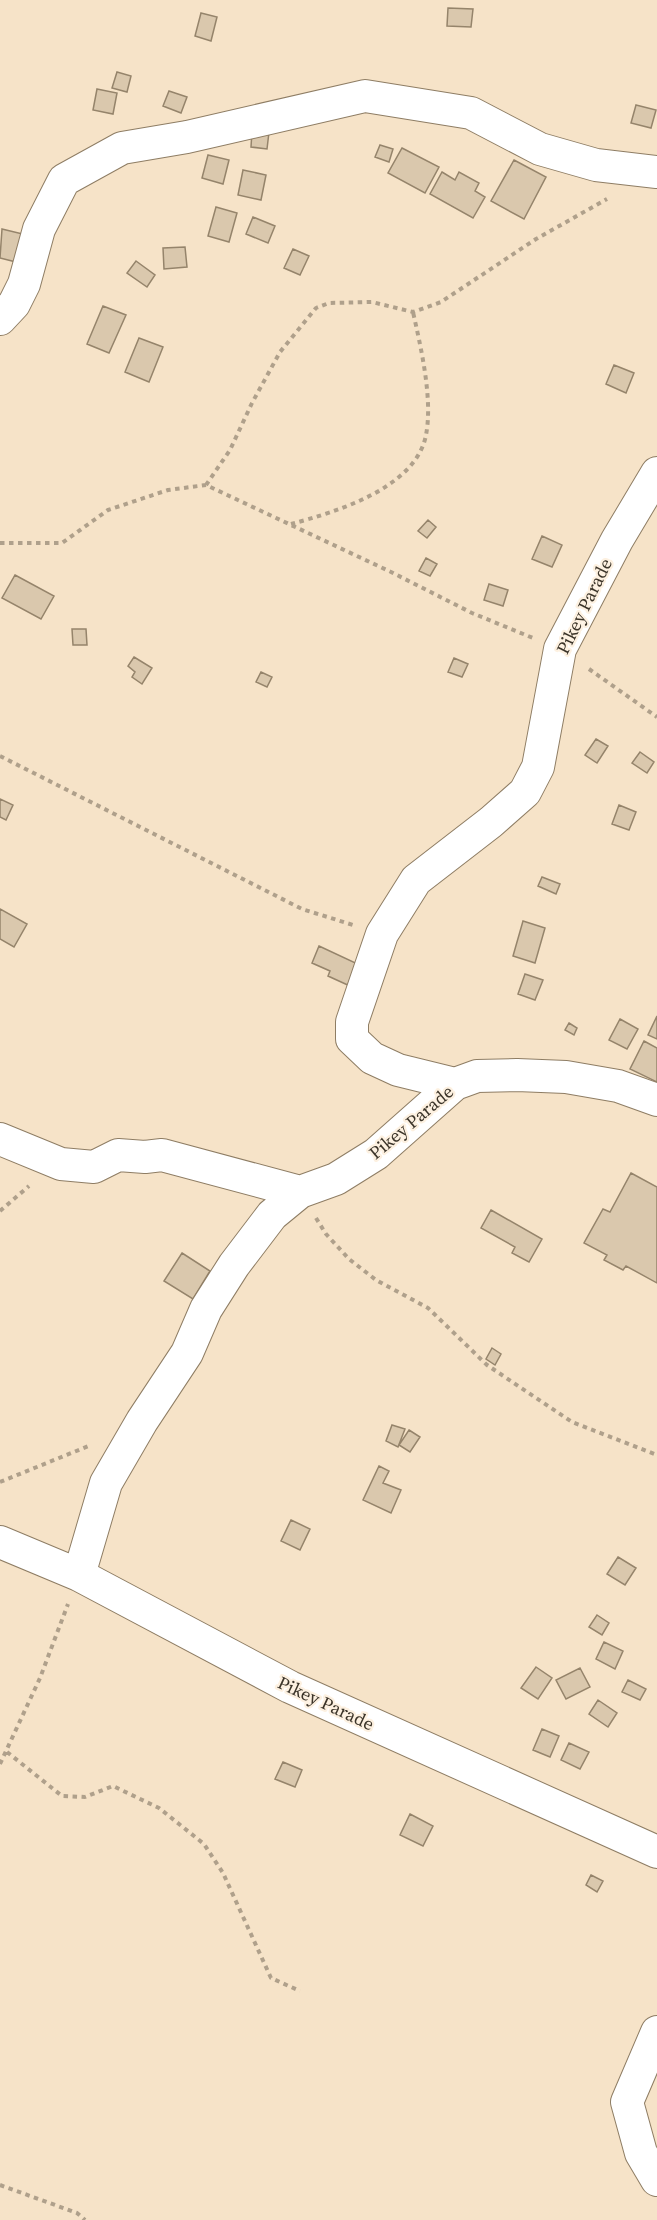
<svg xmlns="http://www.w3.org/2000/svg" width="657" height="2220" font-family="'Source Serif 4',serif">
  <rect width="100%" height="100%" fill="#f6e3c8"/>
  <path fill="#dac8ad" stroke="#95846b" stroke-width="1.5" d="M 448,8 L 473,9 L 471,27 L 447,26 Z
    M 201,13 L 217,17 L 211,41 L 195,36 Z
    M 117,72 L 131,76 L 127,92 L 112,88 Z
    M 97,89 L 117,93 L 113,114 L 93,110 Z
    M 169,91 L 187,97 L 181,113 L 163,106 Z
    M 636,105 L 656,110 L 651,128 L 631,123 Z
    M 252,131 L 269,132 L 267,149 L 251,147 Z
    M 380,145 L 393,149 L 389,162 L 375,157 Z
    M 402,148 L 439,167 L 425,193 L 388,173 Z
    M 208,155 L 229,160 L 223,184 L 202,178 Z
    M 514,160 L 546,177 L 524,219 L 491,201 Z
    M 243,170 L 266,175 L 261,200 L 238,195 Z
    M 442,172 L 455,180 L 459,172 L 479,183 L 475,191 L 485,197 L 473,218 L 430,194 Z
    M 216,207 L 237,213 L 229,242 L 208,236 Z
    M 253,217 L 275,226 L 268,243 L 246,234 Z
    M 2,229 L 31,236 L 24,264 L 0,258 Z
    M 185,247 L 187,267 L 164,269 L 163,248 Z
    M 293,249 L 309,256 L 300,275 L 284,268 Z
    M 136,261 L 155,275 L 147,287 L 127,273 Z
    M 103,306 L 126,315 L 109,353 L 87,344 Z
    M 139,338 L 163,347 L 149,382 L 125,372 Z
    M 614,365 L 634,373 L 626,393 L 606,384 Z
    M 428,520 L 436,527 L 427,538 L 418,531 Z
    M 542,536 L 562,545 L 552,567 L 532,559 Z
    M 426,558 L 437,564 L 430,576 L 419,571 Z
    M 15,575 L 54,596 L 41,619 L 2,598 Z
    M 489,584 L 508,590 L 503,606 L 484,600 Z
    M 72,629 L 86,629 L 87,645 L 73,645 Z
    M 134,657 L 152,668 L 142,684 L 132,677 L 135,672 L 128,666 Z
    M 454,658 L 468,664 L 462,677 L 448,672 Z
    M 261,672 L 272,677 L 267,687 L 256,682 Z
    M 596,739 L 608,746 L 597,763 L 585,755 Z
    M 640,752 L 654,762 L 647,773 L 632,763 Z
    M 0,799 L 13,805 L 6,820 L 0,817 Z
    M 619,805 L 636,812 L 629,830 L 612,824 Z
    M 542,877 L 560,884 L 556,894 L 538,886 Z
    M 0,909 L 27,924 L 14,947 L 0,939 Z
    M 523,921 L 545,928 L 535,963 L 513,956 Z
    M 319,946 L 362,966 L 352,987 L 328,976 L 330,971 L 312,963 Z
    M 525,974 L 543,980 L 535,1000 L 518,994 Z
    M 657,1016 L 657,1039 L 648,1035 Z
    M 620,1019 L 638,1029 L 627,1049 L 609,1040 Z
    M 569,1023 L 577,1028 L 574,1035 L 565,1030 Z
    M 644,1041 L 657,1048 L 657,1082 L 630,1069 Z
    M 631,1173 L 657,1187 L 657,1283 L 626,1266 L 623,1270 L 604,1260 L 607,1255 L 584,1243 L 603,1209 L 610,1212 Z
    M 491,1210 L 542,1239 L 529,1262 L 512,1253 L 515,1247 L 481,1228 Z
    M 182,1253 L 210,1271 L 193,1299 L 164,1281 Z
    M 492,1348 L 501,1354 L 495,1365 L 486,1359 Z
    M 392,1425 L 405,1429 L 398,1447 L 386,1441 Z
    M 409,1430 L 420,1437 L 410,1452 L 399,1445 Z
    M 379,1466 L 389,1471 L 383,1483 L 401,1490 L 391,1513 L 363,1500 Z
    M 291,1520 L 310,1529 L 300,1550 L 281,1541 Z
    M 618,1557 L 636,1568 L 625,1585 L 607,1574 Z
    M 597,1615 L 609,1623 L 602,1635 L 589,1627 Z
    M 604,1642 L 623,1651 L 615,1669 L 596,1659 Z
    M 536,1667 L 552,1678 L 538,1699 L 521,1688 Z
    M 580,1668 L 590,1687 L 566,1699 L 556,1680 Z
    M 628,1680 L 646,1689 L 640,1700 L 622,1692 Z
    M 598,1700 L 617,1713 L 608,1727 L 589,1714 Z
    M 542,1729 L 559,1736 L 550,1757 L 533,1750 Z
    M 569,1743 L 589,1752 L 580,1769 L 561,1760 Z
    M 283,1762 L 302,1770 L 295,1787 L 275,1779 Z
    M 410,1814 L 433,1826 L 423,1846 L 400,1835 Z
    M 591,1875 L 603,1881 L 597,1892 L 586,1885 Z"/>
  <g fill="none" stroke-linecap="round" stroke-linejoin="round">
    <defs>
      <path id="minor" d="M 0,319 L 14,304 L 24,284 L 39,229 L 64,180 L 122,148 L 187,137 L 365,96 L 471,113 L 540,149 L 596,165 L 657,172
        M 455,1084 L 398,1070 L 372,1058 L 352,1039 L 352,1022 L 382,934 L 416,880 L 491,822 L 525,792 L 538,767 L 560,649 L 617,540 L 657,473
        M 0,1139 L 61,1164 L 94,1167 L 118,1155 L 145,1157 L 162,1155 L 300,1192 L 336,1179 L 376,1154 L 455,1084 L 477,1076 L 517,1075 L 566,1077 L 618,1086 L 657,1100
        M 0,1542 L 79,1575 L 290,1687 L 657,1852
        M 79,1575 L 106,1483 L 142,1421 L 187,1353 L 206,1309 L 234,1265 L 272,1215 L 300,1192
        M 657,2032 L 627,2102 L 641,2153 L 657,2180"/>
    </defs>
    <use href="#minor" stroke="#8e7d64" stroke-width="34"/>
    <path stroke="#afa08b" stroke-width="4" stroke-dasharray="4.5 4.5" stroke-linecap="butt" d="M 206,485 L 230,450 L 252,403 L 280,352 L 316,308 L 329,303 L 372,302 L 413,312 L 441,302 L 536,239 L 607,199
      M 291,524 C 336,512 416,488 426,435 C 433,399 421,348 413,312
      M 0,543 L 62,543 L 108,510 L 168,490 L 206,485 L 391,572 L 472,613 L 533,638
      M 589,669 L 657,717
      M 0,756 L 302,909 L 353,925
      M 0,1211 L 29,1186
      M 316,1218 L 326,1234 L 349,1259 L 376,1280 L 428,1308 L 487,1365 L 572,1422 L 657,1455
      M 0,1482 L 91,1445
      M 7,1752 L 62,1796 L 85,1797 L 113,1786 L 159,1808 L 204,1844 L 223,1873 L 271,1978 L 300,1991
      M 0,1764 L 40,1678 L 68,1604
      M 0,2185 L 77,2213 L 85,2220"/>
    <use href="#minor" stroke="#fff" stroke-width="32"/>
  </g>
  <g text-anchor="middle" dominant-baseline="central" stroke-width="4.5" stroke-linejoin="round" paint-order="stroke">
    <g font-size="18" fill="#3b3429" stroke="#fdf1e1">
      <text transform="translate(584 606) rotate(-64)">Pikey Parade</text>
      <text transform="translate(411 1122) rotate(-40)">Pikey Parade</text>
      <text transform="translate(326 1703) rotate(25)">Pikey Parade</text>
    </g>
  </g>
</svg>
